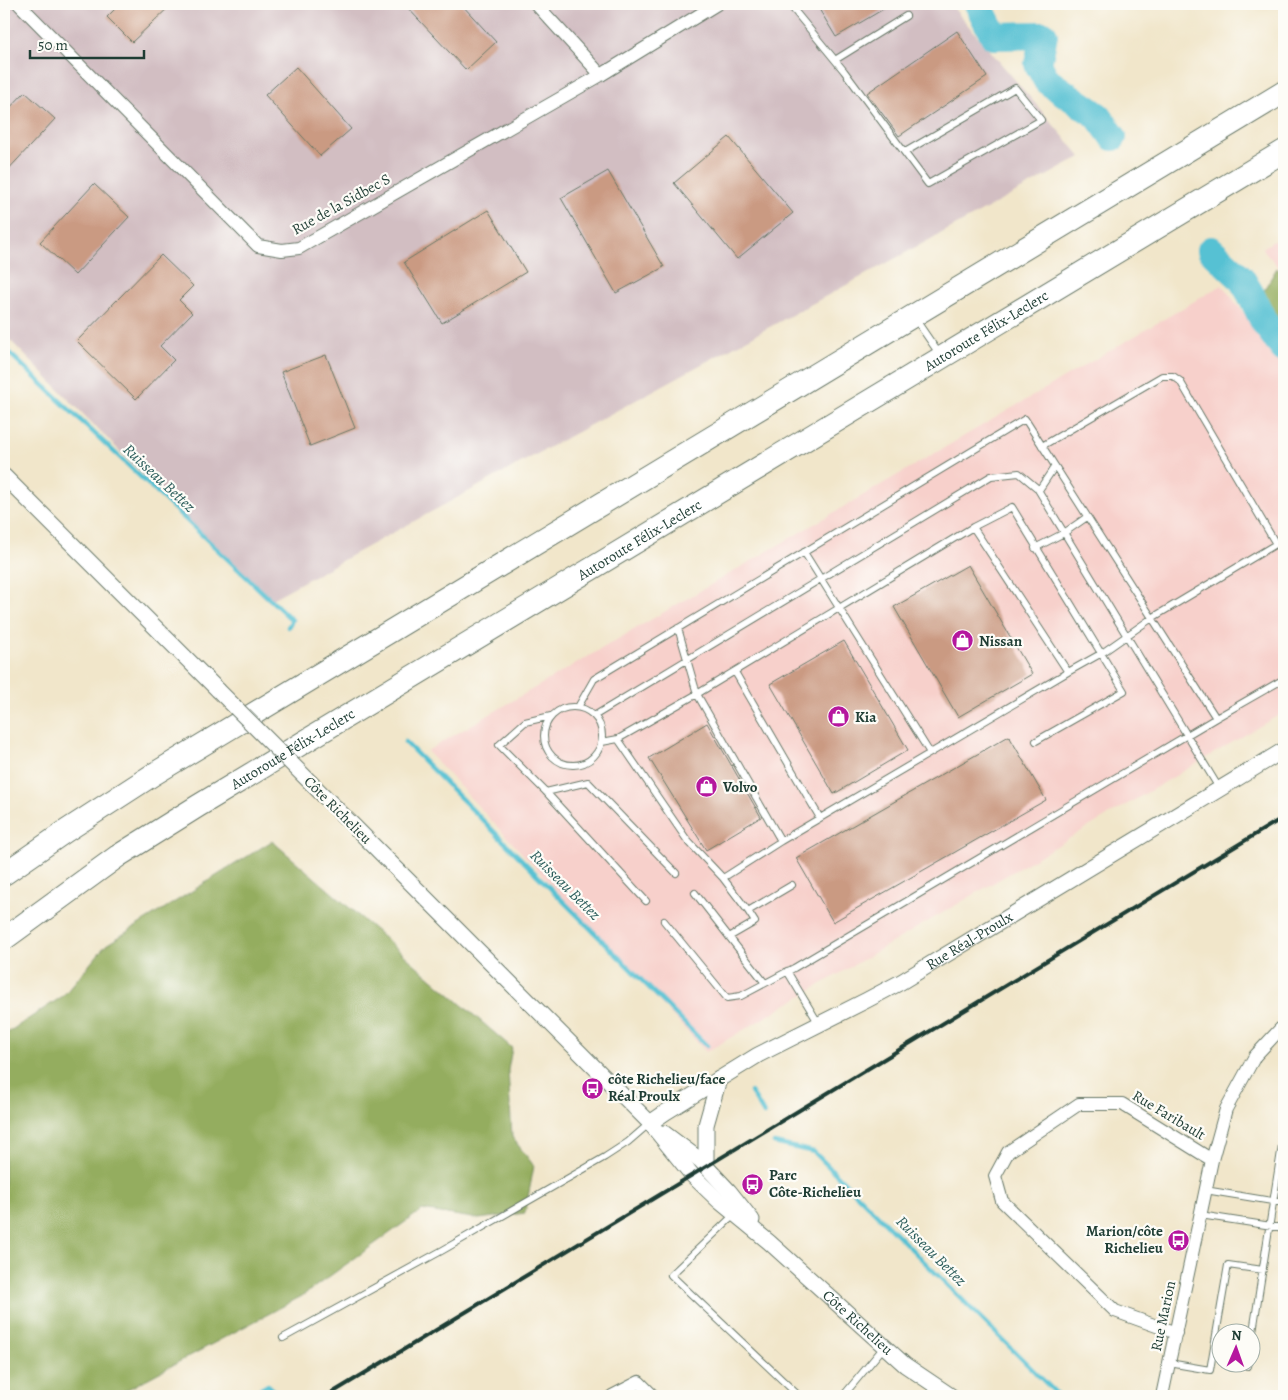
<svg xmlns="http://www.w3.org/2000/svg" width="1288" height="1400" font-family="Alegreya,serif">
  <rect width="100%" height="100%" fill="#fdfcf7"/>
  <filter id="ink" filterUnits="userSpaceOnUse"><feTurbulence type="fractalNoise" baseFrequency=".02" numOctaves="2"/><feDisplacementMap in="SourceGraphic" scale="10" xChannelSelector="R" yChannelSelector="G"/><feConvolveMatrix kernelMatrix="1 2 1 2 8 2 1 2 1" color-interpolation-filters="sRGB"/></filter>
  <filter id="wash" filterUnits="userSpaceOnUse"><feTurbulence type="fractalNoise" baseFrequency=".0096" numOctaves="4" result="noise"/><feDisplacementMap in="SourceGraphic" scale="20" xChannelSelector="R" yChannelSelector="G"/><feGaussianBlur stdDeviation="1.12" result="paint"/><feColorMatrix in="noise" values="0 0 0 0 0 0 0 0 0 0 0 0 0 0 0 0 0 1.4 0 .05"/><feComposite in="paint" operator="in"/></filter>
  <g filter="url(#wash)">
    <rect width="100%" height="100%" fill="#f1e6ca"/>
    <path fill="#f7d0cb" d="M 1284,235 L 1284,274 L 1262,248 Z
      M 1222,285 L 1284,365 L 1284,712 L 706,1052 L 427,751 Z"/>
    <path fill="#d2bec2" d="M 4,4 L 950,4 L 1081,157 L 268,601 L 4,334 Z"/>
    <path fill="#94ad5f" stroke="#5a754a" d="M 1277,268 L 1284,277 L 1284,351 L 1252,310 Z
      M 272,841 L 512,1048 L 508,1070 L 512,1137 L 534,1166 L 525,1213 L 479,1219 L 422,1210 L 302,1296 L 115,1396 L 4,1396 L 4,1035 L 63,996 L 106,945 Z"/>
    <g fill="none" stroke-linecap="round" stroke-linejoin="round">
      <path stroke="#57c1d3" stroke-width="4.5" d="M 4,348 L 292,620 L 288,627
        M 405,742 L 707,1046
        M 751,1092 L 764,1114
        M 774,1143 L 814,1152 L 1059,1396
        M 249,1396 L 268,1385 L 280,1396"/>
      <path stroke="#57c1d3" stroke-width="28" d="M 978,4 L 994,36 L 1044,35 L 1038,64 L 1047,81 L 1098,116 L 1113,137
        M 1211,250 L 1241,278 L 1250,293 L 1264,322 L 1284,349"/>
    </g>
    <g id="blocks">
      <path fill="#ca9a82" d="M 120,4 L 172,4 L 132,42 L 107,17 Z
        M 404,4 L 461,4 L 496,42 L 466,70 Z
        M 816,4 L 892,4 L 836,37 Z
        M 957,31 L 987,77 L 899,136 L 867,93 Z
        M 296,67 L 351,129 L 320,156 L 265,95 Z
        M 25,92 L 55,119 L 4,174 L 4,114 Z
        M 729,137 L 793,213 L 737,259 L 674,183 Z
        M 608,171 L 664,267 L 616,293 L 561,198 Z
        M 94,184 L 129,217 L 75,275 L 40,242 Z
        M 488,210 L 526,272 L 442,323 L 404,262 Z
        M 161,255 L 193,286 L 179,300 L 192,313 L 160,346 L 174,360 L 136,399 L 77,341 Z
        M 326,355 L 355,428 L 310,446 L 281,372 Z
        M 968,565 L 1032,674 L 958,717 L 894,607 Z
        M 844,641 L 908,750 L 834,794 L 770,684 Z
        M 707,723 L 761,817 L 706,850 L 649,758 Z
        M 1009,736 L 1046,800 L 833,922 L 796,858 Z"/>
    </g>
  </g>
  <g filter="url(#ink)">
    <use href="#blocks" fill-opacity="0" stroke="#687868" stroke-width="1"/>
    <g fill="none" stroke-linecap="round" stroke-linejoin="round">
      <defs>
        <path id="service" d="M 789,4 L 844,71 L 928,184 L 1041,120 L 1015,88 L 905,152
          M 835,60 L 906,16
          M 916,320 L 940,355
          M 1042,446 L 1162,376 L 1173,376 L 1180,381 L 1276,544 L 1152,618 L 1102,653 L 1068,672
          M 1039,490 L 1055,466
          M 973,527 L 1012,507 L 1124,691 L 1036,741
          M 1276,544 L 1284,543
          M 1035,548 L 1064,533 L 1087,517
          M 804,552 L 930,753
          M 678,628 L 697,694 L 973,527 L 1068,672 L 781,841
          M 735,672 L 820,818
          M544 736a29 29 0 1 1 58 0a29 29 0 1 1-58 0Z
          M 578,707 L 594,679 L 1025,419 L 1216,718 L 794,968 L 741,996 L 727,998 L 664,921
          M 551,716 L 525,722 L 499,745 L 546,792 L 646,901
          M 594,716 L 991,476 L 1019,473 L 1037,488 L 1219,788
          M 1216,718 L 1284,679
          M 618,739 L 697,694 L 781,841 L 723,878
          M 602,742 L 618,739 L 687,840 L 723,878 L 748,911 L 792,885
          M 546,792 L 588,782 L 676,873
          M 695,893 L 765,983
          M 729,937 L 755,922 L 748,911
          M 787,971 L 819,1024
          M 1205,1190 L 1284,1203
          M 735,1214 L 671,1275 L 799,1396
          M 1200,1215 L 1284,1228
          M 283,1338 L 443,1250 L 605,1157 L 628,1142 L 650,1123
          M 1250,1351 L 1284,1132
          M 1169,1363 L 1210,1370 L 1228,1265 L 1263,1270
          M 1248,1366 L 1249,1362
          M 843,1396 L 884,1347"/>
        <path id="minor" d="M 19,4 L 258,246 L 282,250 L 299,248 L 601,75 L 717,4
          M 536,4 L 601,75
          M 1176,1333 L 1115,1311 L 1002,1201 L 995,1176 L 1008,1152 L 1079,1104 L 1122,1104 L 1212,1160
          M 612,1396 L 639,1382 L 653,1396
          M 1162,1396 L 1212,1160 L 1226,1109 L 1255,1056 L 1284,1025"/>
        <g id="tertiary">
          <path d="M 4,476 L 218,690"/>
          <path id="s1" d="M 311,783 L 650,1123 L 692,1175 L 719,1201 L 769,1242 L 905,1365 L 951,1396"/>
          <path id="s2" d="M 650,1123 L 666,1112 L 758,1055 L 867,1000 L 901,982 L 1284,750"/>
          <path d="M 664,1133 L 700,1160 L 729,1191 L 752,1220"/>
          <path d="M 706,1166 L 706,1125 L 719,1079"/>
        </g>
        <g id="motorway">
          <path d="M 4,874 L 66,831 L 154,774 L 1284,92"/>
          <path id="s3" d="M 4,939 L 118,856 L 198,806 L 1284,151"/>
        </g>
      </defs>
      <use href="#service" stroke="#687868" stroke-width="8"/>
      <use href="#minor" stroke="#687868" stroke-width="14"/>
      <use href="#tertiary" stroke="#687868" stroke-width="17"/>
      <use href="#motorway" stroke="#687868" stroke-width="24"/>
      <use href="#service" stroke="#fff" stroke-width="6"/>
      <use href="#minor" stroke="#fff" stroke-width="12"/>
      <use href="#tertiary" stroke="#fff" stroke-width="15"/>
      <use href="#motorway" stroke="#fff" stroke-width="22"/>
      <path stroke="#1f3d34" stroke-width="4" d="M 327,1396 L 1284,817"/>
      <defs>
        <path id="tertiary-bridge" d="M 218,690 L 311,783"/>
      </defs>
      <use href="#tertiary-bridge" stroke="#687868" stroke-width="17" stroke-linecap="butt"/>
      <use href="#tertiary-bridge" stroke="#fff" stroke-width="15"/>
    </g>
  </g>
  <defs>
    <symbol id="shop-disc" viewBox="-11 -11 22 22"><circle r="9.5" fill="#b5179e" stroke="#fdfcf7"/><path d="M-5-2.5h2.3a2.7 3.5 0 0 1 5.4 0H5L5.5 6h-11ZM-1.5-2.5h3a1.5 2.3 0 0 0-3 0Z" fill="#fff"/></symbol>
    <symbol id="bus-disc" viewBox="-11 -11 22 22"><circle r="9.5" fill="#b5179e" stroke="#fdfcf7"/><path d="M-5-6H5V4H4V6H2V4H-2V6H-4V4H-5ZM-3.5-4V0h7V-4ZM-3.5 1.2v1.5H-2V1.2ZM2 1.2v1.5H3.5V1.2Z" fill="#fff"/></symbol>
  </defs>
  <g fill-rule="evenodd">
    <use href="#shop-disc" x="950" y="628" width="25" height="25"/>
    <use href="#shop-disc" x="826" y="704" width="25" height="25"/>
    <use href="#shop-disc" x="694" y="774" width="25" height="25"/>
    <use href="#bus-disc" x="580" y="1076" width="25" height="25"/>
    <use href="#bus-disc" x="740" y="1172" width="25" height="25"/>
    <use href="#bus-disc" x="1166" y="1228" width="25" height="25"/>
  </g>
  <g text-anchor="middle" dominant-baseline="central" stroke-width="4.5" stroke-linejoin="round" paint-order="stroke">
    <g font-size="15" fill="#1f3d34" stroke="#fdfcf7">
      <text transform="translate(341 204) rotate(-29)">Rue de la Sidbec S</text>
      <text stroke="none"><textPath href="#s3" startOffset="1156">Autoroute Félix-Leclerc</textPath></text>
      <text stroke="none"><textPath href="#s3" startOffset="751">Autoroute Félix-Leclerc</textPath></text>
      <text stroke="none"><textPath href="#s3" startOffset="346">Autoroute Félix-Leclerc</textPath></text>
      <text transform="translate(338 810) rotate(45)">Côte Richelieu</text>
      <text stroke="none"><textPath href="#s2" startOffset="368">Rue Réal-Proulx</textPath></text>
      <text transform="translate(1169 1115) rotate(31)">Rue Faribault</text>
      <text transform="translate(1163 1316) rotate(-78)">Rue Marion</text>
      <text stroke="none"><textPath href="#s1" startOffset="769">Côte Richelieu</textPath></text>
    </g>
    <g font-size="15" font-weight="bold" fill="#1f3d34" stroke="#fdfcf7" text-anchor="start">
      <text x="979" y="641">Nissan</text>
      <text x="855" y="717">Kia</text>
      <text x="723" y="787">Volvo</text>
      <text x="608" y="1079">côte Richelieu/face<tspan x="608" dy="17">Réal Proulx</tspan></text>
      <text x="769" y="1175">Parc<tspan x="769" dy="17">Côte-Richelieu</tspan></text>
      <text x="1163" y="1231" text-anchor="end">Marion/côte<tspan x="1163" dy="17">Richelieu</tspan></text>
    </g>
    <g font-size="16" font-style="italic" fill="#2d5e5c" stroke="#fdfcf7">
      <text transform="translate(159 478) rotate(43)">Ruisseau Bettez</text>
      <text transform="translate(565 885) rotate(45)">Ruisseau Bettez</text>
      <text transform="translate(931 1251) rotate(45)">Ruisseau Bettez</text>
    </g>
  </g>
  <rect width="1288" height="1400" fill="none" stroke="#fdfcf7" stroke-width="20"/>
  <g transform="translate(1236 1348) rotate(2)"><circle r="24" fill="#fdfcf7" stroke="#a4b0a9"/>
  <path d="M0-4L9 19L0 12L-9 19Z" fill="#b5179e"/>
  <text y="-8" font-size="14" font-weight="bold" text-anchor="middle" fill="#1f3d34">N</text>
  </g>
  <path d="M30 50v8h114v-8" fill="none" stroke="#1f3d34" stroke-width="2.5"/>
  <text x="38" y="50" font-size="15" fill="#1f3d34" stroke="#fdfcf7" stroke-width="4" paint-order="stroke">50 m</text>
</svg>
